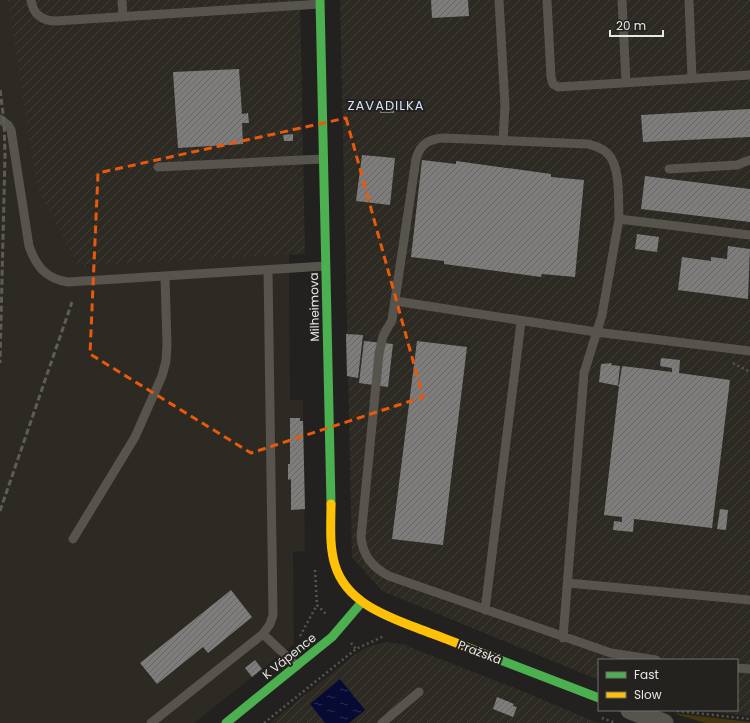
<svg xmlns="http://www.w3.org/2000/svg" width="750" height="723" font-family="Poppins,sans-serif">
  <defs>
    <pattern id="industrial-furrows" width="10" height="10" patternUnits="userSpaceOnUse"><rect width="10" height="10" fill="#2c2a22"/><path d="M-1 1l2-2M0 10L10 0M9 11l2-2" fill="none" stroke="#403f37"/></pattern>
    <pattern id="water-ripples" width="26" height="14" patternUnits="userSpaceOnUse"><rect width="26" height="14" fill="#070b34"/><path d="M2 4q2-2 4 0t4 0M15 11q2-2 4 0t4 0" fill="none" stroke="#2b2f51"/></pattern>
    <pattern id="building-hatch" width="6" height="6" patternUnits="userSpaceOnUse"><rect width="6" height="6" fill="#7e7d7c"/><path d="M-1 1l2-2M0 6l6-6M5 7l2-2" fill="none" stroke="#676766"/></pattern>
  </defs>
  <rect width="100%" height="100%" fill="#222120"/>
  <path fill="#2c2a22" d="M 0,0 L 11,0 L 78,266 L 289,254 L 290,400 L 303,400 L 305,551 L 293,552 L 294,644 L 194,723 L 0,723 Z"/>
  <path fill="url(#industrial-furrows)" d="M 8,0 L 300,0 L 305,254 L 78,266 L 37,187 Z
    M 340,0 L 750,0 L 750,716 L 696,710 L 737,710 L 737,660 L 599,660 L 599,680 L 382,591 L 352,557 Z
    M 387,642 L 402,644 L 527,693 L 598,723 L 270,723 L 356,654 L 367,647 Z"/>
  <path fill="#423710" d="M 672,713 L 750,722 L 750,723 L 705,723 Z"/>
  <path fill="url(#water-ripples)" d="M 340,679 L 365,710 L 349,723 L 325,723 L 310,704 Z"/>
  <path fill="url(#building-hatch)" d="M 431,0 L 468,0 L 469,16 L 432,18 Z
    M 239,69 L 242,114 L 248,113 L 249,123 L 242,123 L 243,144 L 178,148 L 173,72 Z
    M 394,105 L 394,113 L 380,113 L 380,106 Z
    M 750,109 L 750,137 L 643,142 L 641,115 Z
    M 293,134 L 293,141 L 284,141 L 283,135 Z
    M 362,155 L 395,158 L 390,205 L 356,201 Z
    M 422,160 L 456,164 L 456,161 L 551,174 L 551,177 L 584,180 L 575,277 L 542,274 L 541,277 L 444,264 L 444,261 L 411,257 Z
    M 645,176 L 750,189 L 750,222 L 641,209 Z
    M 637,234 L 659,237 L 657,252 L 635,249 Z
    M 728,246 L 750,249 L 748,299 L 678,290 L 682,257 L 711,261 L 711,257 L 727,259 Z
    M 346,334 L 363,335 L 358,378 L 347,376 Z
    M 364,341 L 393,344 L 388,387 L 359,383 Z
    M 417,341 L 467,347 L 443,545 L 392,539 Z
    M 661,358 L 680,360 L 679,373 L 730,380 L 712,528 L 634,519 L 633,532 L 613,530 L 614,521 L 622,522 L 622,517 L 604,515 L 619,386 L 599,382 L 601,364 L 612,363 L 611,365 L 620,366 L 618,385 L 619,385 L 622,366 L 672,372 L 672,368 L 660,366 Z
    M 290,418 L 300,418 L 300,421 L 303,421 L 305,509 L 291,510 L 291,479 L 288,480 L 288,464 L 290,464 Z
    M 720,509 L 728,510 L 726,530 L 717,529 Z
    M 231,590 L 252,617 L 208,653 L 203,647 L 157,684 L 140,663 Z
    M 255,660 L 262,669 L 252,677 L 245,668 Z
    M 497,697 L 514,704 L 513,706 L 517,707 L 513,717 L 493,709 Z"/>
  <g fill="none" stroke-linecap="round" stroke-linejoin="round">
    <path stroke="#575550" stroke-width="2.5" stroke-dasharray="2 3" stroke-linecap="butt" d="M 733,363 L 750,372
      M 315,570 L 317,605 L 327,615
      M 300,636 L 317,605
      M 351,643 L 356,649
      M 677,711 L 750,719
      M 602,718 L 616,723
      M 264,723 L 356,649 L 384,636"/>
    <path stroke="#56544d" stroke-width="9" d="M 31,0 C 33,14 42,21 56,21 L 320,4
      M 122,0 L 123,17
      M 499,0 L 505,106 L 503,141
      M 547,0 L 551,77 L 553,84 L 558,87 L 750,75
      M 622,0 L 626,82
      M 689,0 L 692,78
      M 0,119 L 8,125 L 11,130 L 29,246 C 36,266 46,279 68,282 L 325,266
      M 158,167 L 323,159
      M 669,169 L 737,165 L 750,160
      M 619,219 C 618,201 621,167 608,154 C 603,148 595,146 588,144 L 443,138 C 429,139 420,144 416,159 L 392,320 L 383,336 L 379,354 L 361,537 C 363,556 372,567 389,576 L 611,653 L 656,660
      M 395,301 L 596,332 L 750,351
      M 73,539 L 135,437 L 162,376 L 166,361 L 167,344 L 165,277
      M 568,583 L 750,600
      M 485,610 L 521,322
      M 263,634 L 297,666
      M 563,638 L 584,373 L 602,315 L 619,219 L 750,235
      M 737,668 L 750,669
      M 151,723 L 263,634 L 270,624 L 273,615 L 268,270
      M 382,723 L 419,692"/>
    <path stroke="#56544d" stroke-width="19" d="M 630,710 L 664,723"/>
    <path stroke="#4caf50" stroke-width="9" d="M 320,0 L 331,504
      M 495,658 L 599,698
      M 226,723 L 332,637 L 362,602"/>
    <path stroke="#ffc107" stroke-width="9" d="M 331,504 C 331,524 329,546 335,565 C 347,606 395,619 430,633 C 452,641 474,650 495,658"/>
    <path stroke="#5e5c59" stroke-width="3" stroke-dasharray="6 3" stroke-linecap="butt" d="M 0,90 L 4,121 L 5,155 L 0,363
      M 0,511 L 72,302"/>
  </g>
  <path fill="none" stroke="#e8590c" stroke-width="3" stroke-dasharray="8 5" stroke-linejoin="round" d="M 346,118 L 423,397 L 251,453 L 90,354 L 98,173 Z"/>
  <g text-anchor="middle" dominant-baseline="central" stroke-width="4" stroke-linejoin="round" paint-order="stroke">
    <g font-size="12" fill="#e6e6e4" stroke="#23221f">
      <text transform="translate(314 307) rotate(-91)">Milheimova</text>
      <text transform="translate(480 652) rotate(21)">Pražská</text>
      <text transform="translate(289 656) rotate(-39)">K Vápence</text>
    </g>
    <g font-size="13" letter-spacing="1" fill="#d4e0fc" stroke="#23221f">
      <text x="386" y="105">ZAVADILKA</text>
    </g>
  </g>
  <rect x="598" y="659" width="140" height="52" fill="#23221f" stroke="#71706e"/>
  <rect x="606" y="672" width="20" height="6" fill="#4caf50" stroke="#71706e"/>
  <text x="634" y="679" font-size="12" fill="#e6e6e4">Fast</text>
  <rect x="606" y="692" width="20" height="6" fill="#ffc107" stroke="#71706e"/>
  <text x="634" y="699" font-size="12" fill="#e6e6e4">Slow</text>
  <path d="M610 30v6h53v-6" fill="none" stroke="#e6e6e4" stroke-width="2"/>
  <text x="616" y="30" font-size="12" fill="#e6e6e4" stroke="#23221f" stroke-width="3" paint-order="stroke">20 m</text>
</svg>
